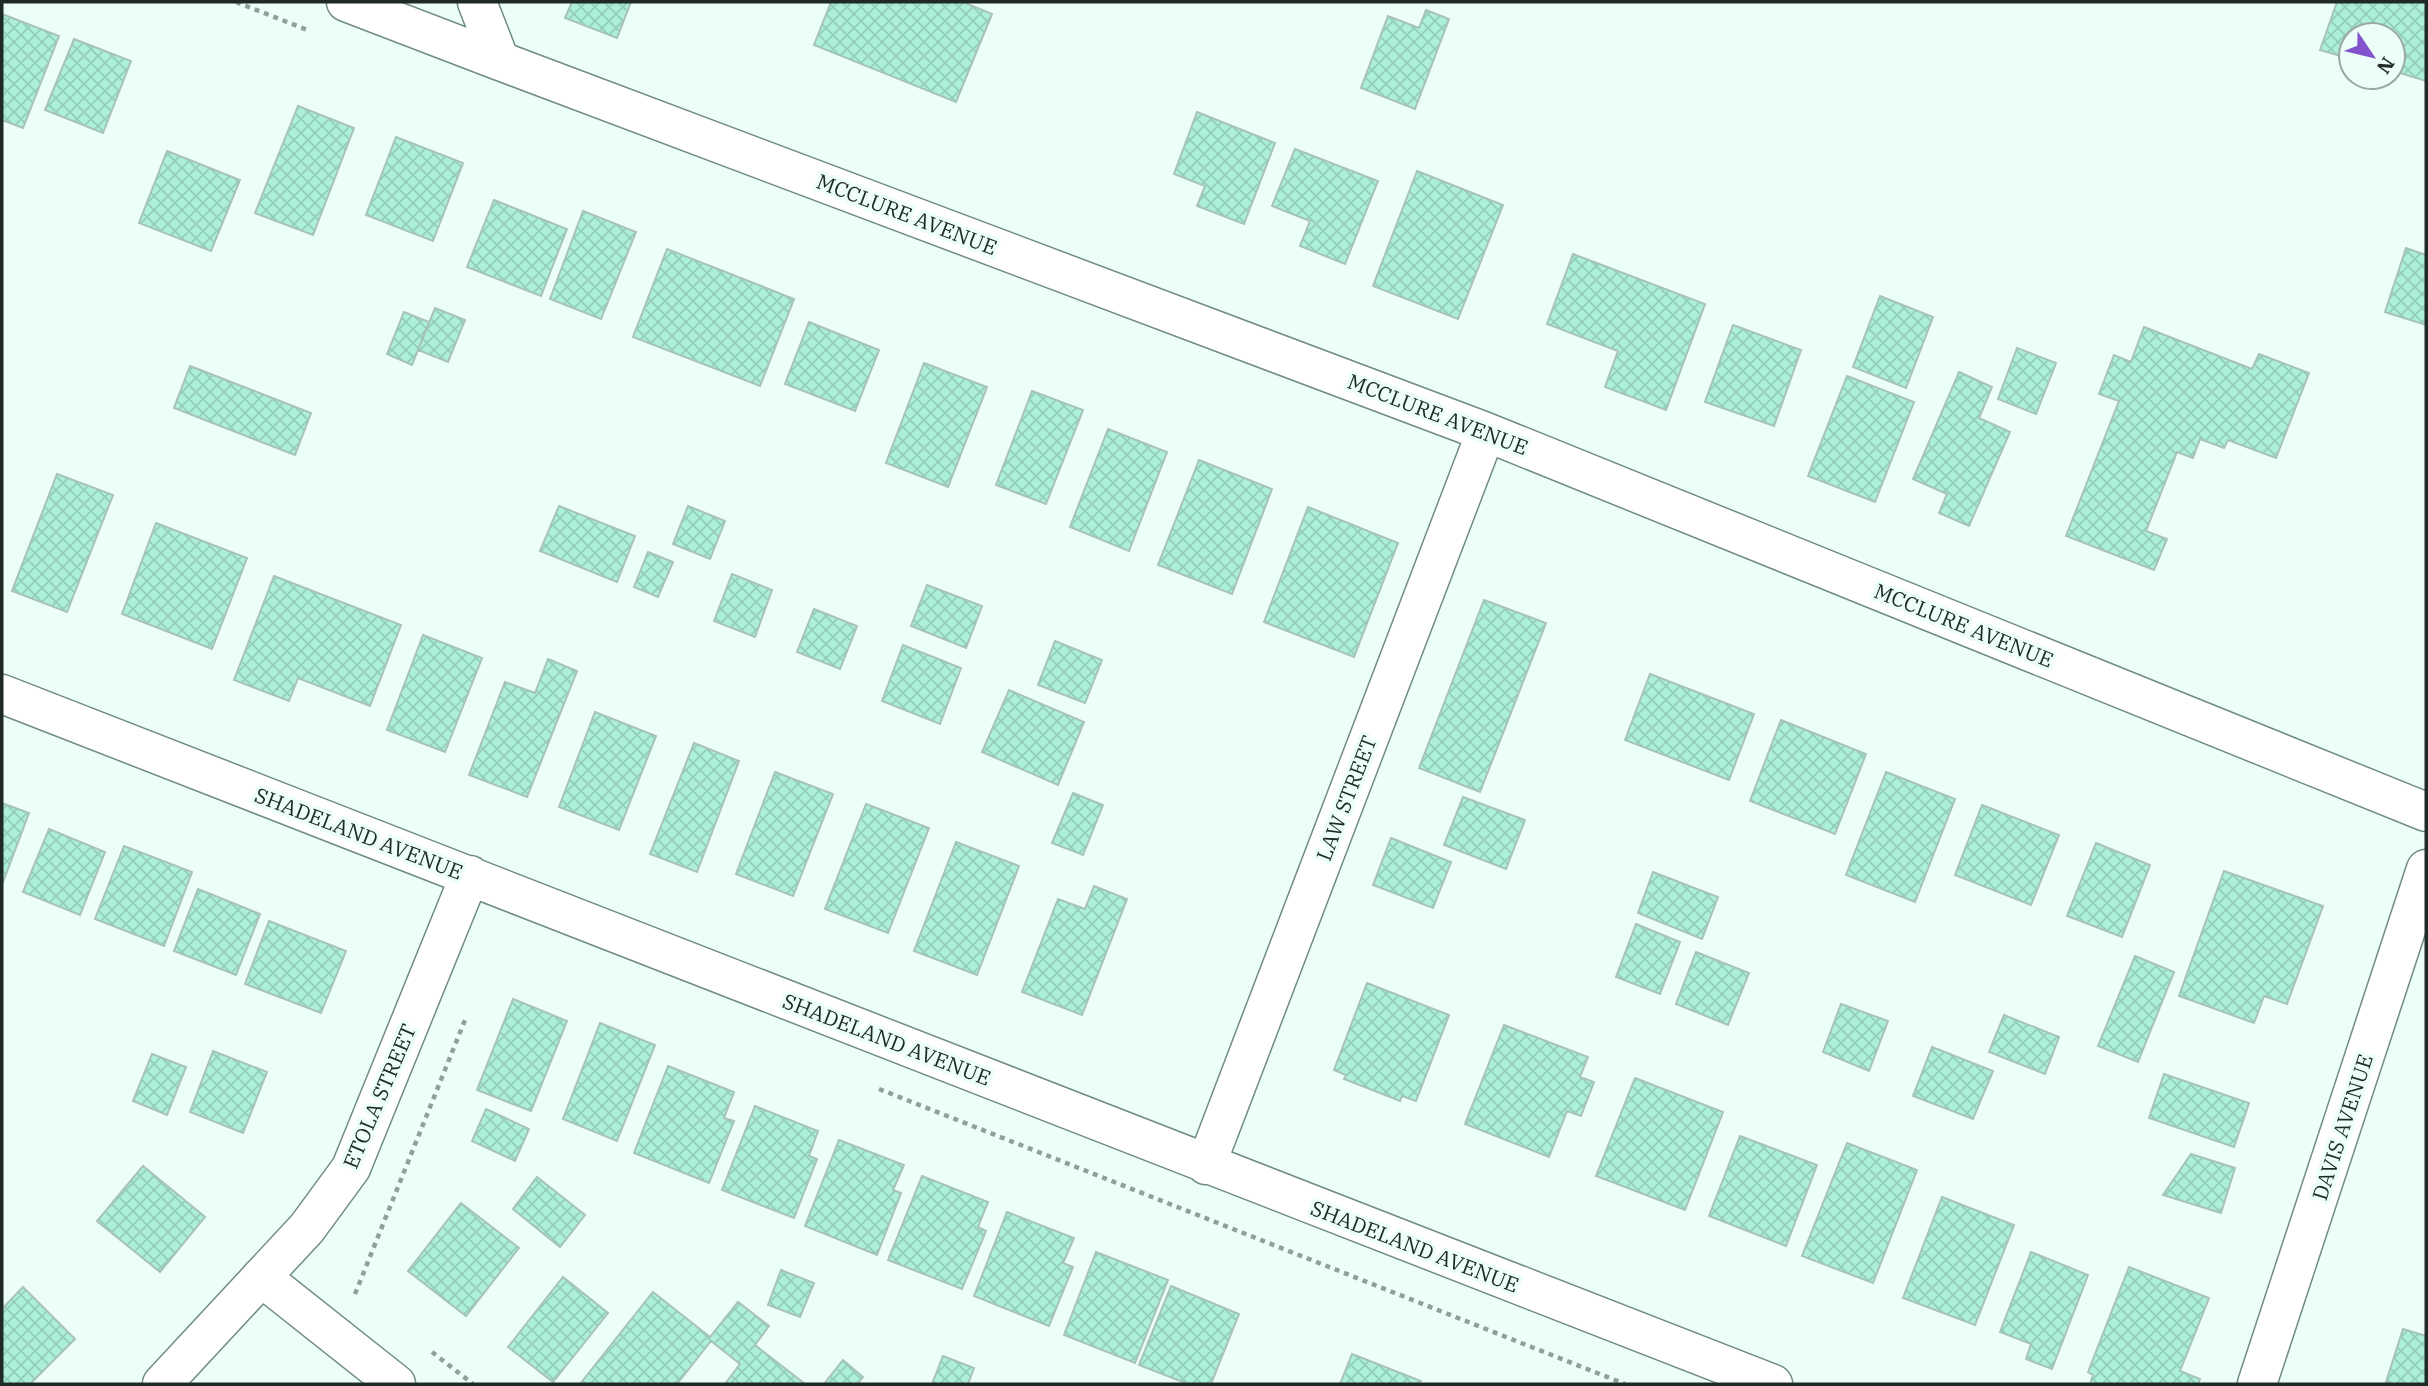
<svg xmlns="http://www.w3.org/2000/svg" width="2428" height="1386" font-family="'IBM Plex Serif',serif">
  <defs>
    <pattern id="building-cross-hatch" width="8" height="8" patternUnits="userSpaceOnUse" patternTransform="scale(1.75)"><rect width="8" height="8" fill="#acefdb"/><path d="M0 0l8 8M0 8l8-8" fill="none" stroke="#94cdbc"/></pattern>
  </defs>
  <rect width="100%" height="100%" fill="#ecfef8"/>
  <path fill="url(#building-cross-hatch)" stroke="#a7c3b9" stroke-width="2" d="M 572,2 L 631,2 L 617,38 L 565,18 Z
    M 831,2 L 963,2 L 992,14 L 956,102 L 814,45 Z
    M 2337,2 L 2426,2 L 2426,81 L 2393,71 L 2393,35 L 2351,35 L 2351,59 L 2320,50 Z
    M 1426,10 L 1449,19 L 1415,109 L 1361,88 L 1388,16 L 1419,28 Z
    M 2,14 L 59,36 L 23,128 L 2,120 Z
    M 74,39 L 131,61 L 103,133 L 45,110 Z
    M 298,106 L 354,128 L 313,235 L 255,213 Z
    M 1197,112 L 1275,143 L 1244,224 L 1197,206 L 1205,186 L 1174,174 Z
    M 396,137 L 463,163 L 433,241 L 366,215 Z
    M 1295,149 L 1378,181 L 1345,264 L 1300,246 L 1310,221 L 1272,206 Z
    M 167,151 L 240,180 L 211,251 L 139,223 Z
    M 1417,171 L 1503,205 L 1458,319 L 1373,286 Z
    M 494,200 L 567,229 L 541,296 L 467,267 Z
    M 583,211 L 636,232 L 601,319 L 550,299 Z
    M 2406,248 L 2426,255 L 2426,325 L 2385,312 Z
    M 667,249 L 794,299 L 760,386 L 633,337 Z
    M 1573,254 L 1705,304 L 1666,410 L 1605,387 L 1618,351 L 1547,324 Z
    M 1880,296 L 1933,317 L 1906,388 L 1853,367 Z
    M 435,308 L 465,320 L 448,362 L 418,350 Z
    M 404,312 L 429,322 L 412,365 L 387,354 Z
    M 809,322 L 879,350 L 855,411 L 785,384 Z
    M 1733,325 L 1801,350 L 1774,426 L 1705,402 Z
    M 2144,327 L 2252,369 L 2259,354 L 2309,373 L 2276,458 L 2228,440 L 2224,448 L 2200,439 L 2193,458 L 2177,452 L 2146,531 L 2167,539 L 2154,570 L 2066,536 L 2119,401 L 2099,394 L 2114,355 L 2131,362 Z
    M 2017,348 L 2056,363 L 2036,414 L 1998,399 Z
    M 924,363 L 987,387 L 948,487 L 886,463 Z
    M 190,366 L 311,413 L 295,455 L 174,408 Z
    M 1959,372 L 1992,387 L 1979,418 L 2010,432 L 1969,526 L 1939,513 L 1947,494 L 1913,479 Z
    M 1847,376 L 1914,402 L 1875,502 L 1808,476 Z
    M 1032,391 L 1083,410 L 1046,504 L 996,485 Z
    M 1108,429 L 1167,452 L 1129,551 L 1070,527 Z
    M 1199,460 L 1272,489 L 1232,594 L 1158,565 Z
    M 57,474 L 113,495 L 67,612 L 12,591 Z
    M 559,506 L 635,536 L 617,582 L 540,551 Z
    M 688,506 L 725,521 L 710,559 L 673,544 Z
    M 1308,507 L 1398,543 L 1354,657 L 1264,622 Z
    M 156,523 L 247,558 L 212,649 L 122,614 Z
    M 648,552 L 673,562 L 658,597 L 634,587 Z
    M 732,574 L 772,590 L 755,637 L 714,621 Z
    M 274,576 L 401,625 L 370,706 L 298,678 L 289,701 L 234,680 Z
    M 927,585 L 982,606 L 966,648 L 911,626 Z
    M 1484,600 L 1546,623 L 1480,792 L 1419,768 Z
    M 814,609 L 857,626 L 840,669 L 797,652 Z
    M 423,635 L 482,658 L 445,752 L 387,730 Z
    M 1055,641 L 1102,660 L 1085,703 L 1038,685 Z
    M 903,645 L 961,668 L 940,724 L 882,701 Z
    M 548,659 L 577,671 L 527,797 L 469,775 L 505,682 L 535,693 Z
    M 1650,674 L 1754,714 L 1729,780 L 1625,740 Z
    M 1009,690 L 1084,722 L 1058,785 L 982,752 Z
    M 595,712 L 656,736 L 619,830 L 559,807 Z
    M 1781,720 L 1866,754 L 1835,834 L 1750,801 Z
    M 694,743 L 739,761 L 697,872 L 650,854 Z
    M 775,772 L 833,794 L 793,896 L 736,874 Z
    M 1886,772 L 1955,799 L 1915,902 L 1846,875 Z
    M 1073,793 L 1103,805 L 1083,855 L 1052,843 Z
    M 1463,797 L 1525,820 L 1506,869 L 1444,845 Z
    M 2,803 L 29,813 L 2,885 Z
    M 866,804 L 929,828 L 888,933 L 825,909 Z
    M 1982,805 L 2059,835 L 2031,905 L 1955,875 Z
    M 49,829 L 105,852 L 80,915 L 23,892 Z
    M 1391,838 L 1451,862 L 1433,908 L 1373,885 Z
    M 956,842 L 1019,866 L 977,975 L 914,951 Z
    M 2096,843 L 2150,865 L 2122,937 L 2067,916 Z
    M 124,846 L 192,872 L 164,946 L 95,919 Z
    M 2224,871 L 2323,906 L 2287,1004 L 2264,996 L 2254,1023 L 2179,996 Z
    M 1653,872 L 1718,897 L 1702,939 L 1638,913 Z
    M 1094,886 L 1127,899 L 1082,1015 L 1022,992 L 1058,899 L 1085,909 Z
    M 198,889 L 260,914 L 236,975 L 174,951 Z
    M 269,921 L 346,951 L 321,1013 L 245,984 Z
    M 1636,924 L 1680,942 L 1660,994 L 1616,977 Z
    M 1696,952 L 1749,973 L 1728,1025 L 1676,1004 Z
    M 2135,956 L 2174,972 L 2138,1062 L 2098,1046 Z
    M 1367,983 L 1449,1015 L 1416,1101 L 1402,1096 L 1400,1101 L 1344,1079 L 1346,1075 L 1334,1070 Z
    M 513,999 L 567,1021 L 531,1111 L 477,1090 Z
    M 1841,1004 L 1888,1021 L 1869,1071 L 1823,1052 Z
    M 2004,1015 L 2059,1037 L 2045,1074 L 1989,1052 Z
    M 600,1023 L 655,1045 L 617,1141 L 563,1119 Z
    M 1504,1025 L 1588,1057 L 1580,1077 L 1594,1082 L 1581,1116 L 1567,1111 L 1549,1157 L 1465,1124 Z
    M 1932,1047 L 1993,1071 L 1973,1119 L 1913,1096 Z
    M 213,1051 L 267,1072 L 243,1133 L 190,1112 Z
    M 152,1054 L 186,1067 L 167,1115 L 133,1101 Z
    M 668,1066 L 734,1092 L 724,1118 L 734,1121 L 709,1183 L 634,1153 Z
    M 2164,1074 L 2249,1103 L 2234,1147 L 2149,1118 Z
    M 1635,1078 L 1723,1112 L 1685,1210 L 1596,1176 Z
    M 755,1106 L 818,1131 L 809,1156 L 817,1159 L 794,1218 L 722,1190 Z
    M 486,1109 L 529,1129 L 515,1161 L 472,1141 Z
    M 1740,1136 L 1817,1165 L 1786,1246 L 1709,1216 Z
    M 839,1140 L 904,1165 L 893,1190 L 901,1193 L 877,1255 L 805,1226 Z
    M 1847,1143 L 1917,1170 L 1873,1283 L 1802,1256 Z
    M 2191,1154 L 2235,1168 L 2221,1213 L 2163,1195 Z
    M 143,1166 L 205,1217 L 160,1272 L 97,1221 Z
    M 922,1176 L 988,1202 L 978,1227 L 986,1231 L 962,1289 L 888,1260 Z
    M 537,1177 L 585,1215 L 560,1247 L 513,1209 Z
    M 1942,1197 L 2014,1225 L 1975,1325 L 1903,1298 Z
    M 461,1203 L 519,1248 L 466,1316 L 408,1271 Z
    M 1007,1212 L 1074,1238 L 1063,1263 L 1073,1267 L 1049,1326 L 974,1296 Z
    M 1096,1252 L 1168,1280 L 1135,1363 L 1064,1335 Z
    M 2031,1252 L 2088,1275 L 2052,1369 L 2026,1359 L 2031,1344 L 2000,1332 Z
    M 2129,1267 L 2209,1298 L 2180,1371 L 2200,1379 L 2198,1384 L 2090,1384 L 2093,1375 L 2088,1372 Z
    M 781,1270 L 814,1283 L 800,1317 L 768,1305 Z
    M 563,1277 L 608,1313 L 553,1382 L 508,1347 Z
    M 1171,1286 L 1239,1314 L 1211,1384 L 1188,1384 L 1139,1365 Z
    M 23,1287 L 75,1339 L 30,1384 L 2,1384 L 2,1309 Z
    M 653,1292 L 710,1337 L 738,1302 L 769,1326 L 755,1345 L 805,1384 L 725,1384 L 740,1364 L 711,1341 L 677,1384 L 580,1384 Z
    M 2403,1329 L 2426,1336 L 2426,1384 L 2394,1384 L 2386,1382 Z
    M 1352,1354 L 1421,1381 L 1420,1384 L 1340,1384 Z
    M 943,1356 L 974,1368 L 968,1384 L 932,1384 Z
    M 843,1360 L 863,1377 L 857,1384 L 824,1384 Z"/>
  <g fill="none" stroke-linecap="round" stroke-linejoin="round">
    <defs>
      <path id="minor" d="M 346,2 L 500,61
        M 477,2 L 500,61 L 1486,432 L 2426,812
        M 2,694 L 1773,1384
        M 1206,1165 L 1486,432
        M 261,1277 L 396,1384
        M 162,1384 L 307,1228 L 351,1168 L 470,875
        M 2257,1384 L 2426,869"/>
    </defs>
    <use href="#minor" stroke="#718c83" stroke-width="41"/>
    <path stroke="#909f9a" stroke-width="4.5" stroke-dasharray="5 5" stroke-linecap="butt" d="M 236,2 L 310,31
      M 879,1089 L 1625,1384
      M 355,1294 L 465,1020
      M 432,1352 L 473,1384"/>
    <use href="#minor" stroke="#fff" stroke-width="38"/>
  </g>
  <g text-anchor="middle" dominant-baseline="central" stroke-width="7" stroke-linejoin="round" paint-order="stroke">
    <g font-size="21" fill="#1f2a26" stroke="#ecfef8">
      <text transform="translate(907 214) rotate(21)">MCCLURE AVENUE</text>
      <text transform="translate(1438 414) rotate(21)">MCCLURE AVENUE</text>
      <text transform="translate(1964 625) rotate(22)">MCCLURE AVENUE</text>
      <text transform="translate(1346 798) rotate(-69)">LAW STREET</text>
      <text transform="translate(359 833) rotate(21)">SHADELAND AVENUE</text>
      <text transform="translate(887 1039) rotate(21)">SHADELAND AVENUE</text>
      <text transform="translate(379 1096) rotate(-67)">ETOLA STREET</text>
      <text transform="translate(2342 1127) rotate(-72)">DAVIS AVENUE</text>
      <text transform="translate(1415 1246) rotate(21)">SHADELAND AVENUE</text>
    </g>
  </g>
  <rect width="2428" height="1386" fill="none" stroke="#1f2a26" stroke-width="7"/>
  <g transform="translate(2372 56) rotate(125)"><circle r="33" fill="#ecfef8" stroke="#9aa9a4" stroke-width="2"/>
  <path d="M0-5L12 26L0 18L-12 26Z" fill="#8253cc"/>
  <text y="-10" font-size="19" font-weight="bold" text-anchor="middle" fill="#1f2a26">N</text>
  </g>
</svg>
